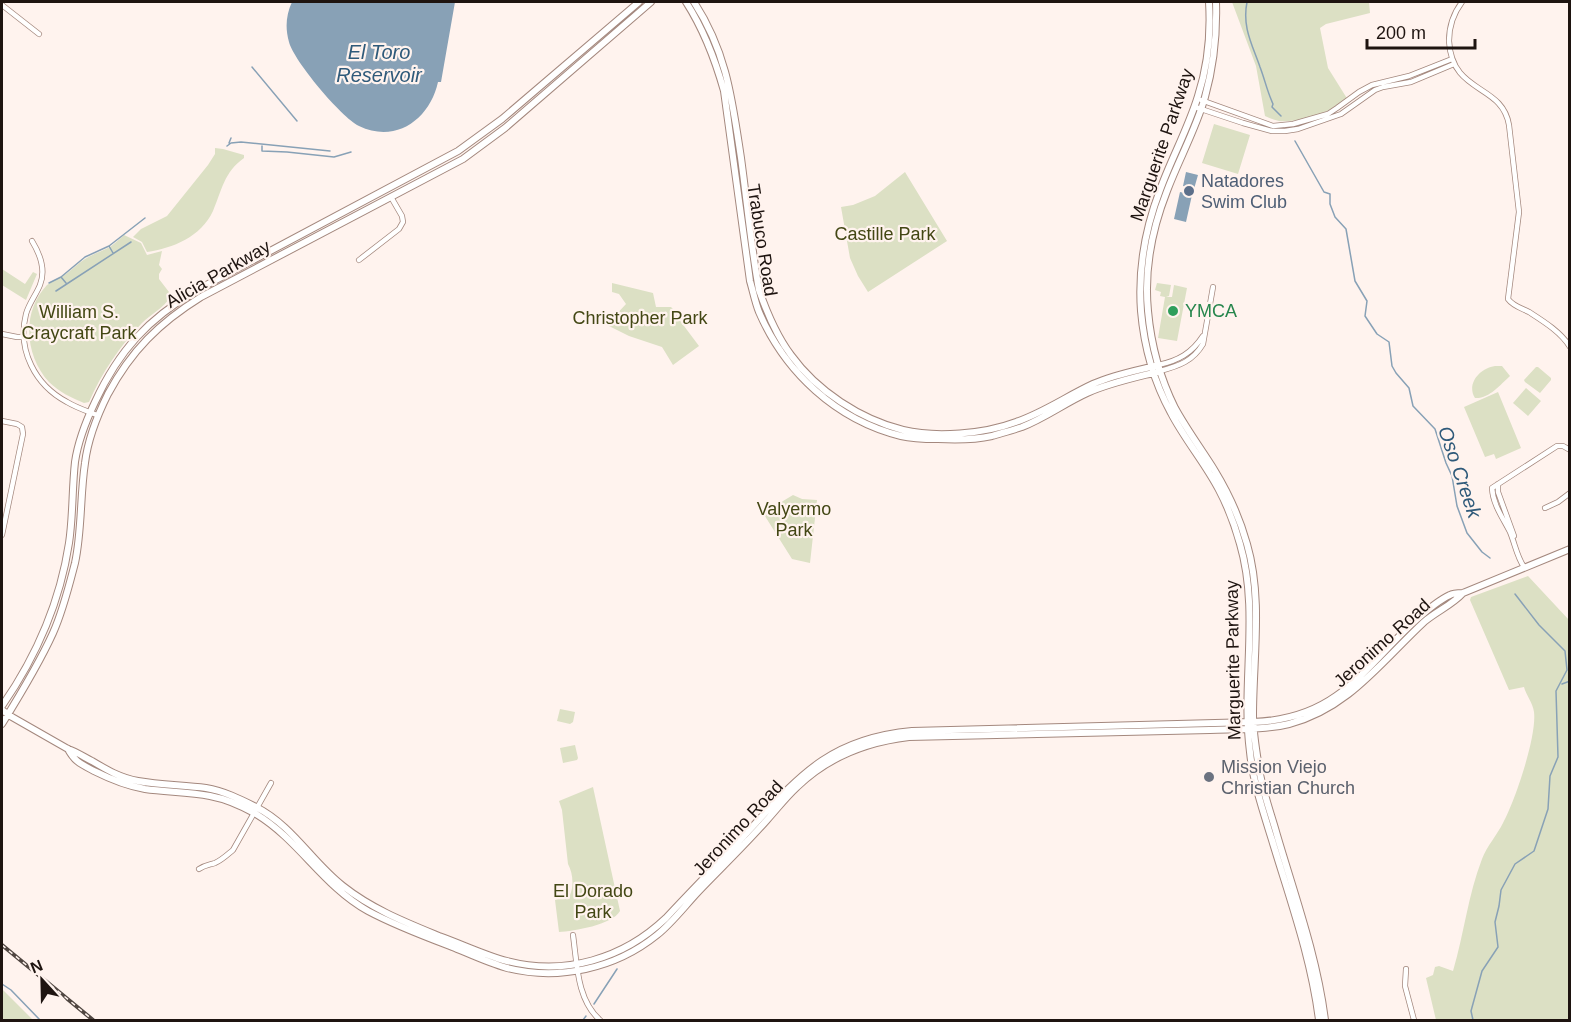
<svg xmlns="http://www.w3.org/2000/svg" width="1571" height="1022" font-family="Arial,sans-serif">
  <rect width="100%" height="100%" fill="#fff3ee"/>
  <path fill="#dce0c4" d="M 1232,2 L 1369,2 L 1370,13 L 1326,24 L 1320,28 L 1328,68 L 1348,100 C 1330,112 1301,123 1279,121 C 1274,120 1269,118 1265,116 L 1256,66 Z
    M 1214,124 L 1250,135 L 1238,174 L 1202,163 Z
    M 215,148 L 223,149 L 244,155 L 244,158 C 224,172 222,190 213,211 C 201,237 173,248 147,252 L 142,242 L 133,237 L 141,229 L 167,216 L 208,165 L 215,154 Z
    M 905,172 L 947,241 L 868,292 L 858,276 L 850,258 L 841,207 L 853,205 L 875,196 Z
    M 124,235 L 141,243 L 147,255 L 162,251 L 159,265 L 162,269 L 159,274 L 159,279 L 169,292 L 170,297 C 164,308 151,314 142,323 C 120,346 102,372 89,402 L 84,403 C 72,398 59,392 49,382 C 25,356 21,312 47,285 C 52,281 58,279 63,276 C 71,271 77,264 85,259 C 93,254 102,251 110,247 C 115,243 120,239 124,235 Z
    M 2,269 L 25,284 L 33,272 L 37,274 L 26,300 L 2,285 Z
    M 612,283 L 653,293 L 656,307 L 671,307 L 676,312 L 678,318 L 699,346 L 673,365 L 662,347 L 629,336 L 609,326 L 598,318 L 599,312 L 612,319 L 626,304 L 619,294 L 612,292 Z
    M 1157,283 L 1171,285 L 1169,296 L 1166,297 L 1172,297 L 1174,285 L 1187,288 L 1177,341 L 1158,338 L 1165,297 L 1160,296 L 1161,292 L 1155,290 Z
    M 1495,366 L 1502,366 L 1510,376 C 1500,385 1489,399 1475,398 C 1466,384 1480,368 1495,366 Z
    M 1536,367 L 1538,367 L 1551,378 L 1551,380 L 1540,393 L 1525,382 L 1524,380 Z
    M 1526,388 L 1541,401 L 1528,416 L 1513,403 Z
    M 1498,392 L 1521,448 L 1496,459 L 1494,454 L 1485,457 L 1464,407 Z
    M 793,495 L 802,499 L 817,500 L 810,563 L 792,559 L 763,513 Z
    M 1528,576 L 1569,620 L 1569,1020 L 1436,1020 L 1426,978 L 1433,975 L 1435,967 L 1439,966 L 1453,971 C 1464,934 1468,895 1482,859 C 1487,846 1497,835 1503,823 C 1515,801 1537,736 1534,712 C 1533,703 1526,695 1524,687 L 1509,690 L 1470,600 L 1471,597 Z
    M 560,709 L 575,712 L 573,722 L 570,724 L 557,721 Z
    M 575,745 L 578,758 L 577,760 L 563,763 L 560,748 Z
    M 593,787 L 620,911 C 612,925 574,931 559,932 L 555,900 L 570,895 C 574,886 573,873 568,864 L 562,810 L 559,801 Z
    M 2,989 L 33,1020 L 2,1020 Z"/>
  <path fill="#88a1b6" d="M 292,2 L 455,2 L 441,82 L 438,82 C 430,119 396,144 359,126 C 341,117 294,61 289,42 C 285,28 286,15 292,2 Z
    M 1186,172 L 1198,175 L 1194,189 L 1183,186 Z
    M 1180,192 L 1192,195 L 1186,222 L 1174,219 Z"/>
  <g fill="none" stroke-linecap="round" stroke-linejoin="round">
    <path stroke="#88a1b6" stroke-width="1.5" d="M 1247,2 C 1242,27 1252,44 1260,67 C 1265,80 1267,91 1273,104 L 1272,107 L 1281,116
      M 252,67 L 297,121
      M 1295,141 L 1324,192 L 1330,194 L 1330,204 L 1335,217 L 1346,229 L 1355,281 L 1367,301 L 1365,316 L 1377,334 L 1389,342 L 1392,366 L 1396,373 L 1409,388 L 1413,406 L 1435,429 L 1446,463 L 1452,476 L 1457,506 L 1467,533 L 1482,552 L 1490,558
      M 229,143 L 231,138
      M 227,146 L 231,143 L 241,142 L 330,151
      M 262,146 L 262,151 L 287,152 L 334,157 L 351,152
      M 113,253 L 109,246 L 145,218
      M 49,283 L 61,277
      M 66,283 L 61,277 L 85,257 L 109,246
      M 56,291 L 131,242
      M 1562,684 L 1570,681
      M 2,984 L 11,990 L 40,1020
      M 594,1004 L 617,969
      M 583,1020 L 586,1016
      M 1473,1020 L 1471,1011 L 1482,971 L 1498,947 L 1495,922 L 1499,906 L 1501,890 L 1515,864 L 1534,851 L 1548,809 L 1550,776 L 1558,757 L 1556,691 L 1567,670 L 1565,651 L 1539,625 L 1515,594"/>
    <defs>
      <path id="minor" d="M 1462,2 C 1453,14 1449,26 1449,41 C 1452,95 1502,83 1509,125 L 1519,212 L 1508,299 C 1513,306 1521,308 1529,312 C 1543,321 1561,332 1570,347
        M 2,5 L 39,34
        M 1201,100 L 1273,126 L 1293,124 L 1328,114 L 1337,108 L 1359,92 L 1372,85 L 1409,76 L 1452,59
        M 1195,107 L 1243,123 L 1272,131 L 1285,131 L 1298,129 L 1341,114 L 1375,90 L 1383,87 L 1411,82 L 1454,64
        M 32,241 C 40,254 46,270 40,285 C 36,295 29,303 26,314 C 17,350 35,385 67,402 C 77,408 87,411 97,415
        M 359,260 L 399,229 L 403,222 L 402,216 L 391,197
        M 2,334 L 17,337 L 24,337
        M 1158,365 C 1178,361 1192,353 1203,336
        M 1160,371 C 1179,366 1193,361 1203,344 L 1213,287
        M 2,421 L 17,424 L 22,427 L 23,434 L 2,535
        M 1498,484 L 1498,492 L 1514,536
        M 1545,508 L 1558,502 L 1570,493
        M 1524,567 C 1517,557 1515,544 1510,532 C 1503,518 1493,505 1492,488 L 1557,446 L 1563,446 L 1570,450
        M 199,869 C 205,865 209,865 215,863 C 222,860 227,855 233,850 L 271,783
        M 573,935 C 577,964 577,1000 600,1020
        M 1406,969 L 1405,986 L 1414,1020"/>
      <path id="major" d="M 686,2 C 704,30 715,59 724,91 L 750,281 C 753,291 755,302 759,312 C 785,372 836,420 901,436 C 913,439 926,439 938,439 C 956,440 974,440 992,436 C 1002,433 1013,430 1022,427 C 1045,418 1065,403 1087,393 C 1109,383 1133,378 1157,372
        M 694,2 C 727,53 732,99 741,158 C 747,202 751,246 759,290 C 767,313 776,335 791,355 C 817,391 860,419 903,430 C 936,438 984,434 1016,422 C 1043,413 1067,396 1093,384 C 1113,375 1134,371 1155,366
        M 1209,2 C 1211,34 1208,65 1198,96 C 1188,129 1171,159 1160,190 C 1145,229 1138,270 1141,311 C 1144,346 1154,382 1171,413 C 1185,440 1205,463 1219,490 C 1228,507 1235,526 1240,544 C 1260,612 1241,683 1250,752 C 1253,782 1263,811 1272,840 C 1290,900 1311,957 1319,1020
        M 1216,2 C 1217,34 1214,65 1205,97 C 1196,129 1179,159 1167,191 C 1152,229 1144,270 1148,311 C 1151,344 1160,378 1175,408 C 1187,430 1202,450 1215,471 C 1229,494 1240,519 1247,544 C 1263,599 1253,658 1253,715 C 1253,732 1256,750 1259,768 C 1262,790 1271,813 1277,835 C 1295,896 1317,957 1325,1020
        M 2,706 C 36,657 60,602 69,543 C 73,517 72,489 75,462 C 78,441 86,421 95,402 C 119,350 148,319 197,290 L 458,151 L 502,119 L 639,2
        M 2,710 L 12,717 L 68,749 C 77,752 84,757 92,761 C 107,770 121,778 138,781 C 160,785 183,785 206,788 C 224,791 240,799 256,807 C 293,826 312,862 343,886 C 372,909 405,922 439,936 C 462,944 484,955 507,961 C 565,976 623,959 666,918 C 691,891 717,865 742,838 C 797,779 826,739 912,731 L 1253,722 C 1282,721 1312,713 1336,696 C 1366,675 1389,644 1416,620 C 1426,611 1437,601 1450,595 C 1453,593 1459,593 1463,593 L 1570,549
        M 2,724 C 20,695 39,664 53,633 C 63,611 69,586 75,563 C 82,531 80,496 85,463 C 88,438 97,416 108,394 C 131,351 159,323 201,297 L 463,159 L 505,128 L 651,2
        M 68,749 C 75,762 81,764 94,771 C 110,779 127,786 145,789 C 166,792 189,792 210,796 C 226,799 242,806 256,814 C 299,840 323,886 368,911 C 396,926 426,937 455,948 C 472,955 489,963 507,968 C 558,981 615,969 657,935 C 672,923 684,907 698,892 C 721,868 745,845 767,820 C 777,809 786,797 797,787 C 828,757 866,742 909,737 L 1210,730 C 1237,729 1264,730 1289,724 C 1348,709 1382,661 1424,622 C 1437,611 1452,605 1463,593"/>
    </defs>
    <use href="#minor" stroke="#a4887e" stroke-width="6"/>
    <use href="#major" stroke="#a4887e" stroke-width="8"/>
    <use href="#minor" stroke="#fff" stroke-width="4.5"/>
    <use href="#major" stroke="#fff" stroke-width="6"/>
    <defs>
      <path id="rail" d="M 2,945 L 93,1020"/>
    </defs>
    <use href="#rail" stroke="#504641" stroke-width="4"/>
    <use href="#rail" stroke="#fff3ee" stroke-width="1.5" stroke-dasharray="4.5" stroke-linecap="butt"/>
  </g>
  <circle fill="#5c6f8a" stroke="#fff3ee" stroke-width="2" cx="1189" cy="191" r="6"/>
  <circle fill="#2e9e5b" stroke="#fff3ee" stroke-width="2" cx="1173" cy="311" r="6"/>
  <circle fill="#6b7280" stroke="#fff3ee" stroke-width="2" cx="1209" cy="777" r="6"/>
  <g text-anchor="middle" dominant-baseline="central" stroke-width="4.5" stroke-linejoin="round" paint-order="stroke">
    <g font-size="18" fill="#1e1410" stroke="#fff3ee">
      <text transform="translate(1162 145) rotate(-71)">Marguerite Parkway</text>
      <text transform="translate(762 240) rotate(81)">Trabuco Road</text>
      <text transform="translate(218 274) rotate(-30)">Alicia Parkway</text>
      <text transform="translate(1382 643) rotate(-42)">Jeronimo Road</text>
      <text transform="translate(1233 660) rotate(-91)">Marguerite Parkway</text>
      <text transform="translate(738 828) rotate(-47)">Jeronimo Road</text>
    </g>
    <g font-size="18" fill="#4e5e75" stroke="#fff3ee" text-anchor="start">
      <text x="1201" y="181">Natadores<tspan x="1201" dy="21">Swim Club</tspan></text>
    </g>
    <g font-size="18" fill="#434714" stroke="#fff3ee">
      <text x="885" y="234">Castille Park</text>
      <text x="79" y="312">William S.<tspan x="79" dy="21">Craycraft Park</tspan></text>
      <text x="640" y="318">Christopher Park</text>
      <text x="794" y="509">Valyermo<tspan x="794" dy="21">Park</tspan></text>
      <text x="593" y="891">El Dorado<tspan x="593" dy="21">Park</tspan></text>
    </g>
    <g font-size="18" fill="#27864d" stroke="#fff3ee" text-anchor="start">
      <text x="1185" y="311">YMCA</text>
    </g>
    <g font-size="18" fill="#5b616d" stroke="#fff3ee" text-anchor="start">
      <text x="1221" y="767">Mission Viejo<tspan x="1221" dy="21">Christian Church</tspan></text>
    </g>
    <g font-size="20" font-style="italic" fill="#2f5a7a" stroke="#fff3ee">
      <text x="379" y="52">El Toro<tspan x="379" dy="23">Reservoir</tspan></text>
      <text transform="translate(1460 472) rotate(71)">Oso Creek</text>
    </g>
  </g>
  <rect width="1571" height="1022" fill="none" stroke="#1e1410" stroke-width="6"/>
  <g transform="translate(42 980) rotate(338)" stroke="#fff3ee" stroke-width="4.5" paint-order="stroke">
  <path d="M0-4.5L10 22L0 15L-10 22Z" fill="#1e1410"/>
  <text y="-9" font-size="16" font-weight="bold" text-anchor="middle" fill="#1e1410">N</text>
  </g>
  <path d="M1367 39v9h108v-9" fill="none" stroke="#1e1410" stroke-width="3"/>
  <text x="1376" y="39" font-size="18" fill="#1e1410" stroke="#fff3ee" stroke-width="4.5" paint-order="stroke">200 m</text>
</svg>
